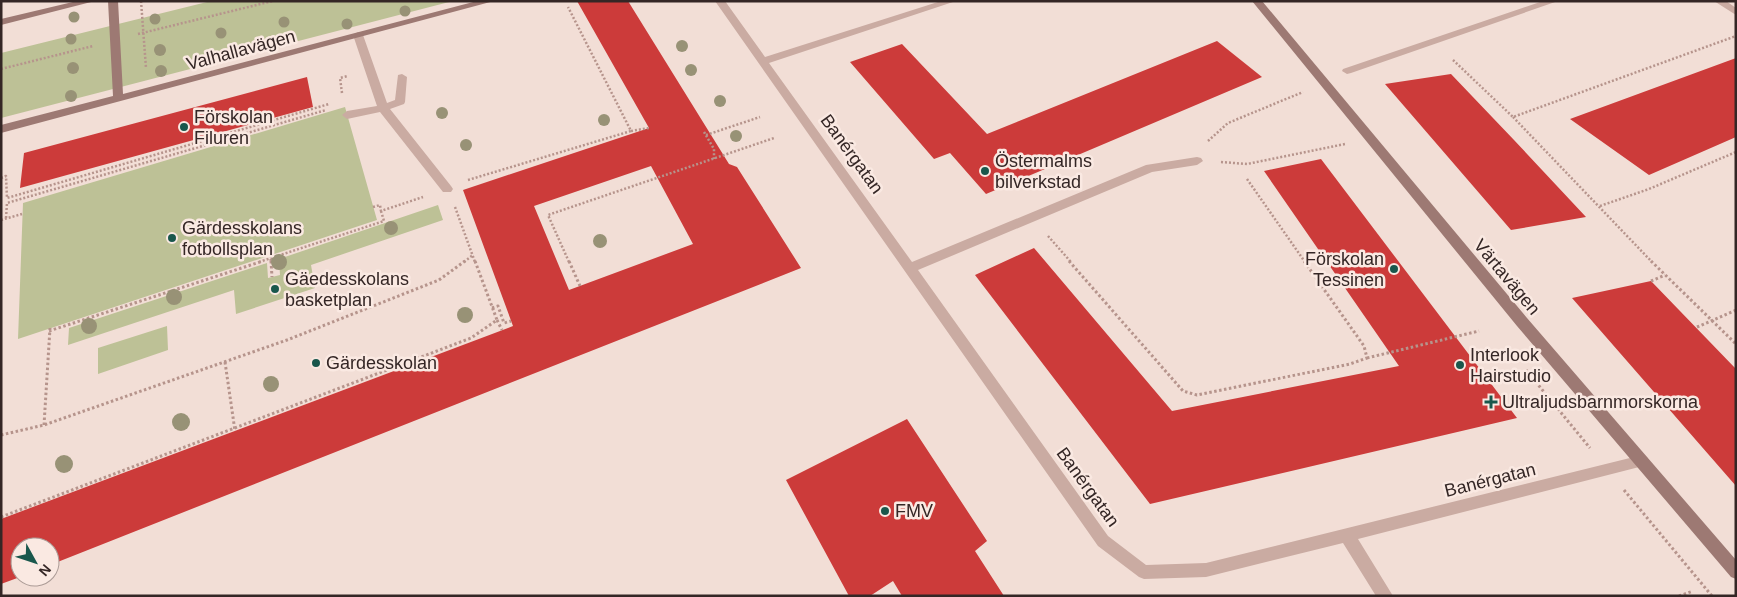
<svg xmlns="http://www.w3.org/2000/svg" width="1737" height="597" font-family="Helvetica,sans-serif">
  <rect width="100%" height="100%" fill="#f2ded6"/>
  <path fill="#bdc196" d="M 211,1 L 453,1 L 1,118 L 1,53 Z
    M 345,107 L 377,220 L 18,339 L 23,203 Z
    M 438,205 L 443,220 L 311,265 L 315,288 L 236,314 L 234,290 L 68,345 L 69,328 L 267,263 L 268,278 L 280,275 L 279,259 Z
    M 167,326 L 168,350 L 98,374 L 98,348 Z"/>
  <path fill="#cc3b3a" fill-rule="evenodd" d="M 577,1 L 628,1 L 729,164 L 737,167 L 801,268 L 50,565 L 50,547 L 20,547 L 20,577 L 1,584 L 1,519 L 513,326 L 463,190 L 649,128 ZM 651,166 L 693,244 L 569,290 L 534,206 Z
    M 1217,41 L 1262,77 L 986,194 L 950,153 L 934,159 L 850,62 L 902,44 L 987,134 Z
    M 1736,58 L 1736,137 L 1649,175 L 1570,119 Z
    M 1451,74 L 1514,140 L 1586,217 L 1511,230 L 1385,84 Z
    M 307,77 L 313,107 L 20,188 L 24,153 Z
    M 1321,159 L 1517,418 L 1150,504 L 975,275 L 1034,248 L 1172,411 L 1399,366 L 1264,171 Z
    M 1651,281 L 1736,369 L 1736,486 L 1572,298 Z
    M 907,419 L 987,541 L 975,551 L 1004,596 L 902,596 L 893,581 L 870,596 L 849,596 L 786,480 Z"/>
  <g fill="none" stroke-linecap="round" stroke-linejoin="round">
    <path stroke="#b6948c" stroke-width="2.5" stroke-dasharray="2 2" stroke-linecap="butt" d="M 141,1 L 146,68
      M 138,34 L 273,1
      M 1453,60 L 1513,117 L 1736,36
      M 1,69 L 93,46
      M 342,93 L 340,78 L 348,76
      M 1513,117 L 1652,262
      M 631,131 L 649,128
      M 704,132 L 714,149 L 714,159
      M 706,135 L 760,117
      M 1208,141 L 1228,123 L 1303,92
      M 1221,162 L 1247,164 L 1345,144
      M 1,178 L 6,176 L 7,198 L 329,104
      M 1247,179 L 1305,262
      M 468,180 L 631,131 L 568,7
      M 1600,206 L 1649,189 L 1736,152
      M 373,207 L 380,205 L 381,211 L 423,197
      M 455,207 L 475,262
      M 6,218 L 7,203 L 326,110
      M 1,220 L 22,214
      M 1048,236 L 1071,262
      M 270,255 L 271,262
      M 259,262 L 384,221 L 381,211
      M 464,262 L 473,255
      M 569,262 L 548,215 L 774,138"/>
    <path stroke="#b6948c" stroke-width="3" stroke-dasharray="2.5 2.5" stroke-linecap="butt" d="M 271,261 L 272,277
      M 569,261 L 580,286
      M 1069,261 L 1183,391 L 1197,395 L 1350,364 L 1367,358 L 1364,346 L 1304,261
      M 1651,261 L 1736,344
      M 1651,281 L 1665,275
      M 492,308 L 498,306 L 504,323 L 511,321
      M 497,320 L 502,330
      M 1697,327 L 1736,310
      M 49,331 L 263,261
      M 1367,358 L 1479,331
      M 225,362 L 235,431
      M 1526,370 L 1590,448
      M 44,425 L 50,328
      M 1,435 L 44,425 L 287,340 L 439,280 L 465,261
      M 1624,490 L 1712,596
      M 1,517 L 471,338 L 497,320 L 475,261
      M 1679,596 L 1693,591"/>
    <path fill="#caaba2" fill-rule="evenodd" d="M 358,32 L 363,35 L 387,103 L 395,100 L 398,75 L 402,74 L 407,77 L 405,102 L 404,104 L 390,109 L 451,186 L 453,189 L 451,192 L 443,192 L 380,112 L 347,119 L 342,115 L 347,111 L 377,106 L 353,35 Z"/>
    <path fill="#caaba2" fill-rule="evenodd" d="M 715,1 L 725,1 L 765,57 L 941,1 L 956,1 L 769,63 L 912,262 L 1146,165 L 1197,157 L 1201,158 L 1203,161 L 1197,165 L 1152,172 L 918,270 L 1108,536 L 1146,565 L 1206,563 L 1642,455 L 1647,457 L 1649,461 L 1647,465 L 1358,539 L 1393,596 L 1376,596 L 1343,543 L 1206,577 L 1144,579 L 1139,577 L 1098,546 Z
      M 1543,1 L 1558,1 L 1351,73 L 1347,74 L 1342,71 L 1343,69 Z
      M 1714,1 L 1726,1 L 1736,8 L 1736,15 Z"/>
    <path fill="#9d7973" fill-rule="evenodd" d="M 77,1 L 95,1 L 1,25 L 1,19 Z
      M 108,1 L 118,1 L 123,94 L 477,1 L 494,1 L 1,133 L 1,125 L 113,96 Z
      M 1252,1 L 1262,1 L 1527,318 L 1736,560 L 1736,579 L 1731,577 L 1517,326 Z"/>
  </g>
  <g fill="#989276">
    <circle cx="405" cy="11" r="5.5"/>
    <circle cx="74" cy="17" r="5.5"/>
    <circle cx="155" cy="19" r="5.5"/>
    <circle cx="284" cy="22" r="5.5"/>
    <circle cx="347" cy="24" r="5.5"/>
    <circle cx="221" cy="33" r="5.5"/>
    <circle cx="71" cy="39" r="5.5"/>
    <circle cx="278" cy="42" r="5.5"/>
    <circle cx="682" cy="46" r="6"/>
    <circle cx="160" cy="50" r="6"/>
    <circle cx="217" cy="58" r="6"/>
    <circle cx="73" cy="68" r="6"/>
    <circle cx="691" cy="70" r="6"/>
    <circle cx="161" cy="71" r="6"/>
    <circle cx="71" cy="96" r="6"/>
    <circle cx="720" cy="101" r="6"/>
    <circle cx="442" cy="113" r="6"/>
    <circle cx="604" cy="120" r="6"/>
    <circle cx="736" cy="136" r="6"/>
    <circle cx="466" cy="145" r="6"/>
    <circle cx="391" cy="228" r="7"/>
    <circle cx="600" cy="241" r="7"/>
    <circle cx="279" cy="262" r="8"/>
    <circle cx="174" cy="297" r="8"/>
    <circle cx="465" cy="315" r="8"/>
    <circle cx="89" cy="326" r="8"/>
    <circle cx="333" cy="363" r="8"/>
    <circle cx="271" cy="384" r="8"/>
    <circle cx="181" cy="422" r="9"/>
    <circle cx="64" cy="464" r="9"/>
  </g>
  <g fill="#19574c" stroke="#fae9e2" stroke-width="2">
    <circle cx="184" cy="127" r="5"/>
    <circle cx="985" cy="171" r="5"/>
    <circle cx="172" cy="238" r="5"/>
    <circle cx="1394" cy="269" r="5"/>
    <circle cx="275" cy="289" r="5"/>
    <circle cx="316" cy="363" r="5"/>
    <circle cx="1460" cy="365" r="5"/>
    <path d="M1488.5 394.5h5v5h5v5h-5v5h-5v-5h-5v-5h5z"/>
    <circle cx="885" cy="511" r="5"/>
  </g>
  <g text-anchor="middle" dominant-baseline="central" stroke-width="5" stroke-linejoin="round" paint-order="stroke">
    <g font-size="18" fill="#342625" stroke="#fae9e2">
      <text transform="translate(241 50) rotate(-15)">Valhallavägen</text>
      <text transform="translate(852 154) rotate(54)">Banérgatan</text>
      <text transform="translate(1507 277) rotate(50)">Värtavägen</text>
      <text transform="translate(1490 480) rotate(-14)">Banérgatan</text>
      <text transform="translate(1088 487) rotate(54)">Banérgatan</text>
    </g>
    <g font-size="18" fill="#342625" stroke="#fae9e2" text-anchor="start">
      <text x="194" y="117">Förskolan<tspan x="194" dy="21">Filuren</tspan></text>
      <text x="995" y="161">Östermalms<tspan x="995" dy="21">bilverkstad</tspan></text>
      <text x="182" y="228">Gärdesskolans<tspan x="182" dy="21">fotbollsplan</tspan></text>
      <text x="1384" y="259" text-anchor="end">Förskolan<tspan x="1384" dy="21">Tessinen</tspan></text>
      <text x="285" y="279">Gäedesskolans<tspan x="285" dy="21">basketplan</tspan></text>
      <text x="1470" y="355">Interlook<tspan x="1470" dy="21">Hairstudio</tspan></text>
      <text x="326" y="363">Gärdesskolan</text>
      <text x="1502" y="402">Ultraljudsbarnmorskorna</text>
      <text x="895" y="511">FMV</text>
    </g>
  </g>
  <rect width="1737" height="597" fill="none" stroke="#342625" stroke-width="5"/>
  <g transform="translate(35 562) rotate(130)"><circle r="24" fill="#fae9e2" stroke="#ab9b96"/>
  <path d="M0-4L9 19L0 12L-9 19Z" fill="#19574c"/>
  <text y="-8" font-size="14" font-weight="bold" text-anchor="middle" fill="#342625">N</text>
  </g>
</svg>
